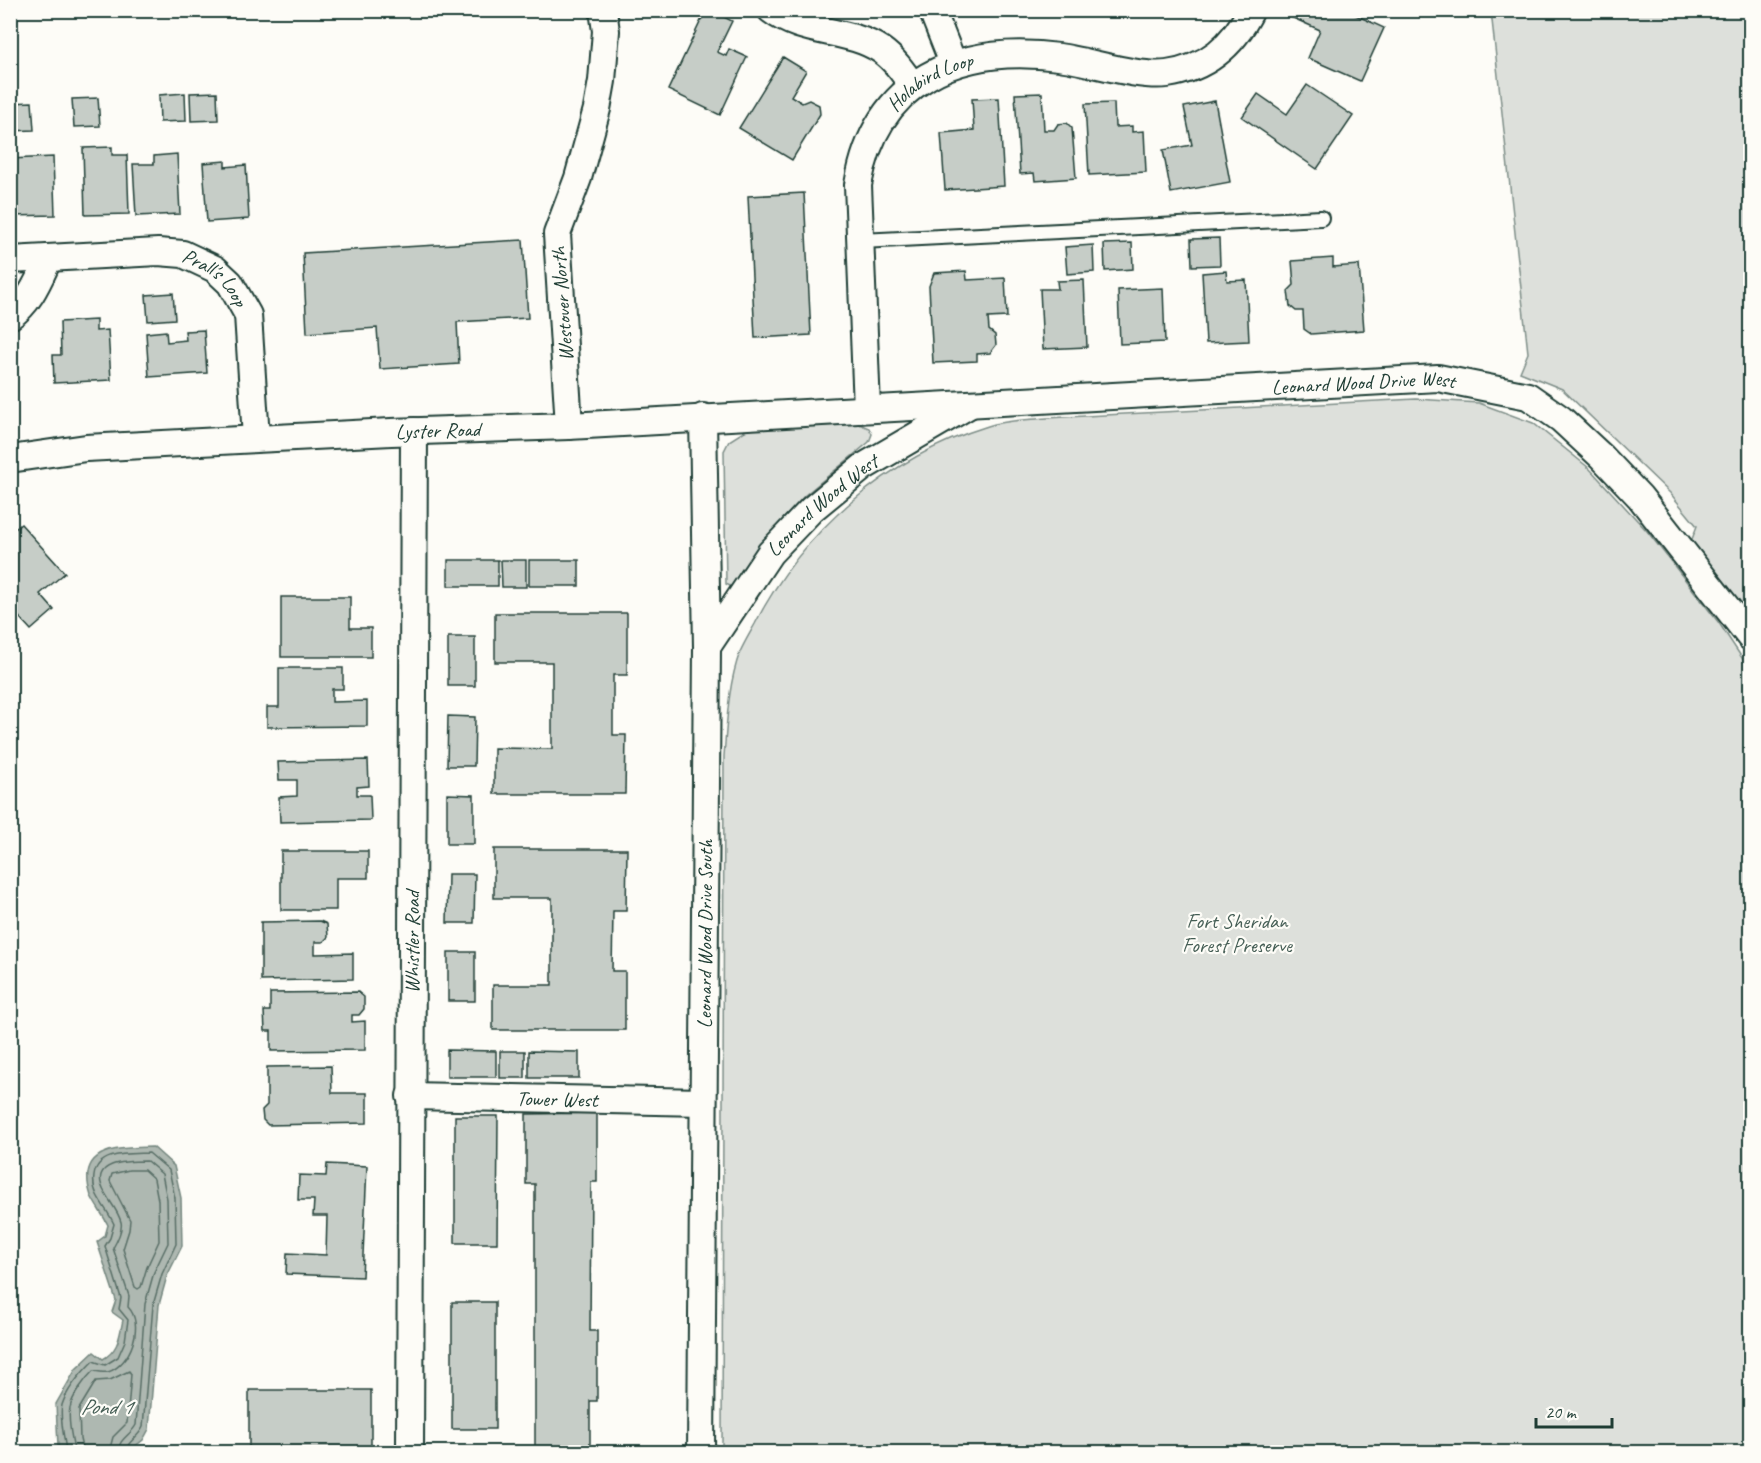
<svg xmlns="http://www.w3.org/2000/svg" width="1761" height="1463" font-family="Caveat,sans-serif">
  <rect width="100%" height="100%" fill="#fdfcf7"/>
  <filter id="ink" filterUnits="userSpaceOnUse"><feTurbulence type="fractalNoise" baseFrequency=".0167" numOctaves="2"/><feDisplacementMap in="SourceGraphic" scale="12" xChannelSelector="R" yChannelSelector="G"/><feConvolveMatrix kernelMatrix="1 2 1 2 8 2 1 2 1" color-interpolation-filters="sRGB"/></filter>
  <g filter="url(#ink)">
    <path fill="#dde0db" stroke="#7e8e88" stroke-width="1.5" d="M 1491,11 L 1750,11 L 1750,637 L 1686,555 L 1697,526 L 1670,493 L 1562,389 L 1520,372 L 1528,353 Z
      M 1416,399 L 1479,403 L 1533,423 L 1589,468 L 1647,531 L 1719,623 L 1750,670 L 1750,1452 L 722,1452 L 724,756 C 727,721 728,685 740,652 C 744,643 750,633 755,624 C 802,531 888,457 988,426 C 1006,420 1028,420 1047,418 Z
      M 859,424 L 869,428 L 872,434 L 869,442 L 804,496 L 771,533 L 736,584 L 730,586 L 726,584 L 724,451 L 729,441 L 748,429 Z"/>
    <path fill="#aeb8b1" stroke="#75877f" stroke-width="1.5" d="M 153,1147 L 174,1166 L 181,1198 L 182,1246 L 167,1276 L 159,1305 L 149,1429 L 143,1440 L 133,1448 L 131,1452 L 62,1452 L 58,1446 L 56,1404 L 76,1369 L 94,1352 L 103,1359 C 119,1350 119,1337 123,1320 L 112,1312 L 116,1300 L 97,1242 L 105,1236 L 108,1225 C 103,1215 96,1206 91,1196 C 88,1187 87,1181 88,1173 C 92,1145 131,1148 153,1147 Z"/>
    <g fill="none" stroke-linecap="round" stroke-linejoin="round">
      <path stroke="#586e66" stroke-width="1.5" d="M 129,1170 L 144,1170 L 154,1179 L 158,1200 L 159,1241 L 147,1267 L 141,1287 L 138,1289 L 135,1287 L 123,1249 L 129,1230 L 130,1220 L 110,1181 L 112,1174 Z
        M 66,1452 C 65,1440 59,1417 62,1405 C 67,1389 81,1373 93,1361 L 105,1365 L 118,1357 L 125,1341 L 128,1320 L 119,1309 L 121,1298 L 105,1246 L 110,1238 L 114,1224 C 109,1213 102,1205 97,1195 C 94,1189 93,1183 94,1176 C 97,1151 129,1154 149,1153 L 169,1170 L 175,1198 L 176,1244 L 162,1274 L 153,1305 L 143,1427 C 138,1438 127,1441 126,1452
        M 74,1452 C 73,1439 67,1423 70,1408 C 72,1396 85,1379 93,1371 C 98,1371 103,1373 108,1372 C 131,1365 145,1324 128,1307 L 129,1296 L 113,1248 C 117,1241 123,1230 121,1222 C 118,1211 110,1202 105,1193 C 87,1161 127,1161 147,1161 L 162,1174 L 167,1199 L 168,1243 L 154,1272 L 145,1304 L 136,1425 C 130,1436 119,1438 118,1452
        M 83,1452 L 80,1439 L 79,1409 L 96,1381 L 110,1380 L 129,1371 L 131,1374 L 127,1423 L 113,1437 L 109,1452"/>
    </g>
    <path fill="#c6cdc7" stroke="#1f3d34" stroke-width="1.5" d="M 706,10 L 710,10 L 732,21 L 717,52 L 726,56 L 729,49 L 747,57 L 720,115 L 668,90 Z
      M 1294,10 L 1345,10 L 1384,28 L 1360,81 L 1308,58 L 1320,30 L 1291,17 Z
      M 783,57 L 806,71 L 791,96 L 802,103 L 809,100 L 819,105 L 820,114 L 792,160 L 739,128 Z
      M 1307,85 L 1353,116 L 1317,169 L 1242,117 L 1258,94 L 1287,114 Z
      M 217,92 L 218,120 L 191,121 L 190,93 Z
      M 185,93 L 186,121 L 160,122 L 159,95 Z
      M 1042,93 L 1044,130 L 1054,130 L 1058,124 L 1067,123 L 1072,128 L 1076,178 L 1035,181 L 1034,173 L 1020,174 L 1015,94 Z
      M 98,98 L 100,126 L 74,127 L 72,99 Z
      M 999,98 L 1004,186 L 945,190 L 941,133 L 974,130 L 972,99 Z
      M 1215,101 L 1230,182 L 1171,193 L 1163,150 L 1192,145 L 1184,107 Z
      M 32,102 L 34,130 L 10,131 L 10,103 Z
      M 1114,103 L 1115,127 L 1132,126 L 1132,132 L 1144,131 L 1146,172 L 1089,175 L 1085,104 Z
      M 112,147 L 112,155 L 127,155 L 129,214 L 85,215 L 83,148 Z
      M 177,154 L 180,214 L 136,216 L 133,164 L 154,164 L 154,156 Z
      M 53,157 L 55,215 L 10,216 L 10,159 Z
      M 225,161 L 225,167 L 246,165 L 249,219 L 207,222 L 203,163 Z
      M 804,193 L 811,335 L 755,338 L 748,196 Z
      M 1219,238 L 1220,265 L 1192,266 L 1191,239 Z
      M 523,240 L 528,318 L 457,322 L 459,364 L 380,369 L 377,328 L 307,333 L 303,253 Z
      M 1132,243 L 1133,269 L 1105,271 L 1104,244 Z
      M 1093,245 L 1094,272 L 1067,274 L 1065,247 Z
      M 1333,258 L 1333,267 L 1359,265 L 1364,330 L 1311,334 L 1304,329 L 1303,311 L 1296,311 L 1290,306 L 1288,291 L 1294,285 L 1292,261 Z
      M 966,271 L 967,280 L 1005,278 L 1007,317 L 988,318 L 989,330 L 995,335 L 996,345 L 990,353 L 977,354 L 977,361 L 933,363 L 929,286 L 934,273 Z
      M 1226,271 L 1227,281 L 1246,280 L 1249,341 L 1206,343 L 1202,273 Z
      M 1084,280 L 1087,347 L 1043,349 L 1040,289 L 1058,289 L 1057,281 Z
      M 1163,288 L 1165,342 L 1120,344 L 1118,290 Z
      M 173,293 L 175,319 L 148,321 L 146,295 Z
      M 96,320 L 96,331 L 108,330 L 111,380 L 54,383 L 53,355 L 61,355 L 60,322 Z
      M 204,330 L 207,373 L 149,377 L 146,333 L 166,331 L 167,342 L 186,340 L 185,331 Z
      M 21,524 L 65,573 L 40,594 L 54,610 L 31,630 L 10,607 L 10,533 Z
      M 448,560 L 498,560 L 498,586 L 448,586 Z
      M 501,560 L 526,560 L 526,587 L 502,587 Z
      M 529,560 L 579,560 L 579,586 L 529,586 Z
      M 281,597 L 350,597 L 350,628 L 371,628 L 371,657 L 281,657 Z
      M 495,613 L 627,613 L 627,675 L 613,675 L 613,735 L 626,735 L 625,794 L 494,794 L 494,748 L 552,749 L 552,662 L 495,662 Z
      M 448,637 L 475,637 L 475,686 L 448,686 Z
      M 279,668 L 343,668 L 343,689 L 332,689 L 332,702 L 367,701 L 367,726 L 267,727 L 267,707 L 279,707 Z
      M 448,716 L 475,717 L 474,766 L 447,766 Z
      M 368,760 L 369,786 L 357,787 L 357,795 L 370,795 L 371,820 L 280,822 L 279,797 L 297,796 L 297,780 L 279,780 L 278,762 Z
      M 447,794 L 474,795 L 474,844 L 447,844 Z
      M 494,849 L 627,849 L 626,911 L 613,911 L 612,971 L 625,971 L 625,1030 L 493,1030 L 493,985 L 552,985 L 552,898 L 494,898 Z
      M 281,851 L 368,851 L 368,878 L 336,878 L 336,910 L 281,910 Z
      M 448,874 L 475,874 L 474,923 L 447,923 Z
      M 320,921 L 327,924 L 328,937 L 323,942 L 315,942 L 315,954 L 353,953 L 353,979 L 261,981 L 261,922 Z
      M 448,952 L 475,952 L 475,1001 L 448,1001 Z
      M 358,992 L 364,997 L 364,1009 L 359,1015 L 352,1015 L 352,1022 L 365,1021 L 365,1050 L 271,1051 L 271,1031 L 265,1031 L 264,1011 L 270,1011 L 270,993 Z
      M 447,1050 L 496,1051 L 496,1077 L 447,1077 Z
      M 500,1051 L 525,1051 L 525,1078 L 500,1078 Z
      M 529,1051 L 579,1052 L 579,1078 L 529,1078 Z
      M 331,1066 L 332,1093 L 367,1093 L 367,1123 L 268,1125 L 263,1120 L 262,1110 L 267,1105 L 267,1067 Z
      M 597,1113 L 597,1182 L 591,1182 L 590,1331 L 597,1331 L 597,1401 L 590,1401 L 590,1452 L 535,1452 L 535,1184 L 526,1184 L 526,1114 Z
      M 455,1116 L 498,1116 L 497,1243 L 455,1243 Z
      M 327,1164 L 367,1166 L 362,1277 L 286,1274 L 287,1253 L 326,1255 L 327,1216 L 313,1216 L 314,1200 L 298,1200 L 299,1175 L 326,1176 Z
      M 452,1302 L 495,1302 L 495,1429 L 452,1429 Z
      M 249,1390 L 371,1390 L 371,1452 L 249,1452 Z"/>
    <g fill="none" stroke-linecap="round" stroke-linejoin="round">
      <defs>
        <path id="service" d="M 861,241 L 1321,218"/>
        <g id="minor">
          <path d="M 771,10 C 803,35 848,28 881,50 C 894,59 903,72 912,85"/>
          <path d="M 932,10 L 953,63"/>
          <path id="s1" d="M 10,260 L 158,252 L 183,254 L 215,269 L 230,283 L 248,315 L 256,438"/>
          <path d="M 10,316 C 30,303 39,279 49,258"/>
          <path id="s2" d="M 867,408 L 858,185 C 876,79 959,44 1059,57 C 1089,61 1138,78 1167,74 C 1207,68 1233,46 1251,10"/>
          <path d="M 569,426 L 557,234 L 578,178 L 597,109 L 602,81 L 606,31 L 603,10"/>
          <path id="s3" d="M 10,459 L 86,448 L 391,432 L 569,426 L 1438,378 L 1528,396 L 1561,419 L 1602,457 L 1640,497 L 1750,637"/>
          <path id="s4" d="M 707,647 L 770,553 L 812,509 L 863,467 L 969,405"/>
          <path id="s5" d="M 410,1096 L 703,1102"/>
          <path id="s6" d="M 410,1452 L 414,431"/>
          <path id="s7" d="M 701,1452 L 707,647 L 703,417"/>
        </g>
      </defs>
      <use href="#service" stroke="#1f3d34" stroke-width="18"/>
      <use href="#minor" stroke="#1f3d34" stroke-width="30"/>
      <use href="#service" stroke="#fdfcf7" stroke-width="14"/>
      <use href="#minor" stroke="#fdfcf7" stroke-width="26"/>
    </g>
  </g>
  <g text-anchor="middle" dominant-baseline="central" stroke-width="4.5" stroke-linejoin="round" paint-order="stroke">
    <g font-size="21" fill="#1f3d34" stroke="#fdfcf7">
      <text stroke="none"><textPath href="#s2" startOffset="356">Holabird Loop</textPath></text>
      <text stroke="none"><textPath href="#s1" startOffset="214">Prall's Loop</textPath></text>
      <text transform="translate(562 304) rotate(-94)">Westover North</text>
      <text stroke="none"><textPath href="#s3" startOffset="1356">Leonard Wood Drive West</textPath></text>
      <text stroke="none"><textPath href="#s3" startOffset="429">Lyster Road</textPath></text>
      <text stroke="none"><textPath href="#s4" startOffset="184">Leonard Wood West</textPath></text>
      <text stroke="none"><textPath href="#s7" startOffset="518">Leonard Wood Drive South</textPath></text>
      <text stroke="none"><textPath href="#s6" startOffset="510">Whistler Road</textPath></text>
      <text stroke="none"><textPath href="#s5" startOffset="147">Tower West</textPath></text>
    </g>
    <g font-size="21" fill="#455e55" stroke="#fdfcf7">
      <text x="1237" y="921">Fort Sheridan<tspan x="1237" dy="24">Forest Preserve</tspan></text>
    </g>
    <g font-size="22" font-style="italic" fill="#435c53" stroke="#fdfcf7">
      <text x="106" y="1407">Pond 1</text>
    </g>
  </g>
  <rect width="1761" height="1463" fill="none" stroke="#fdfcf7" stroke-width="36"/>
  <rect x="18" y="18" width="1725" height="1427" fill="none" stroke="#1f3d34" stroke-width="2" filter="url(#ink)"/>
  <path d="M1536 1418v9h76v-9" fill="none" stroke="#1f3d34" stroke-width="3"/>
  <text x="1545" y="1418" font-size="18" fill="#1f3d34" stroke="#fdfcf7" stroke-width="4.5" paint-order="stroke">20 m</text>
</svg>
